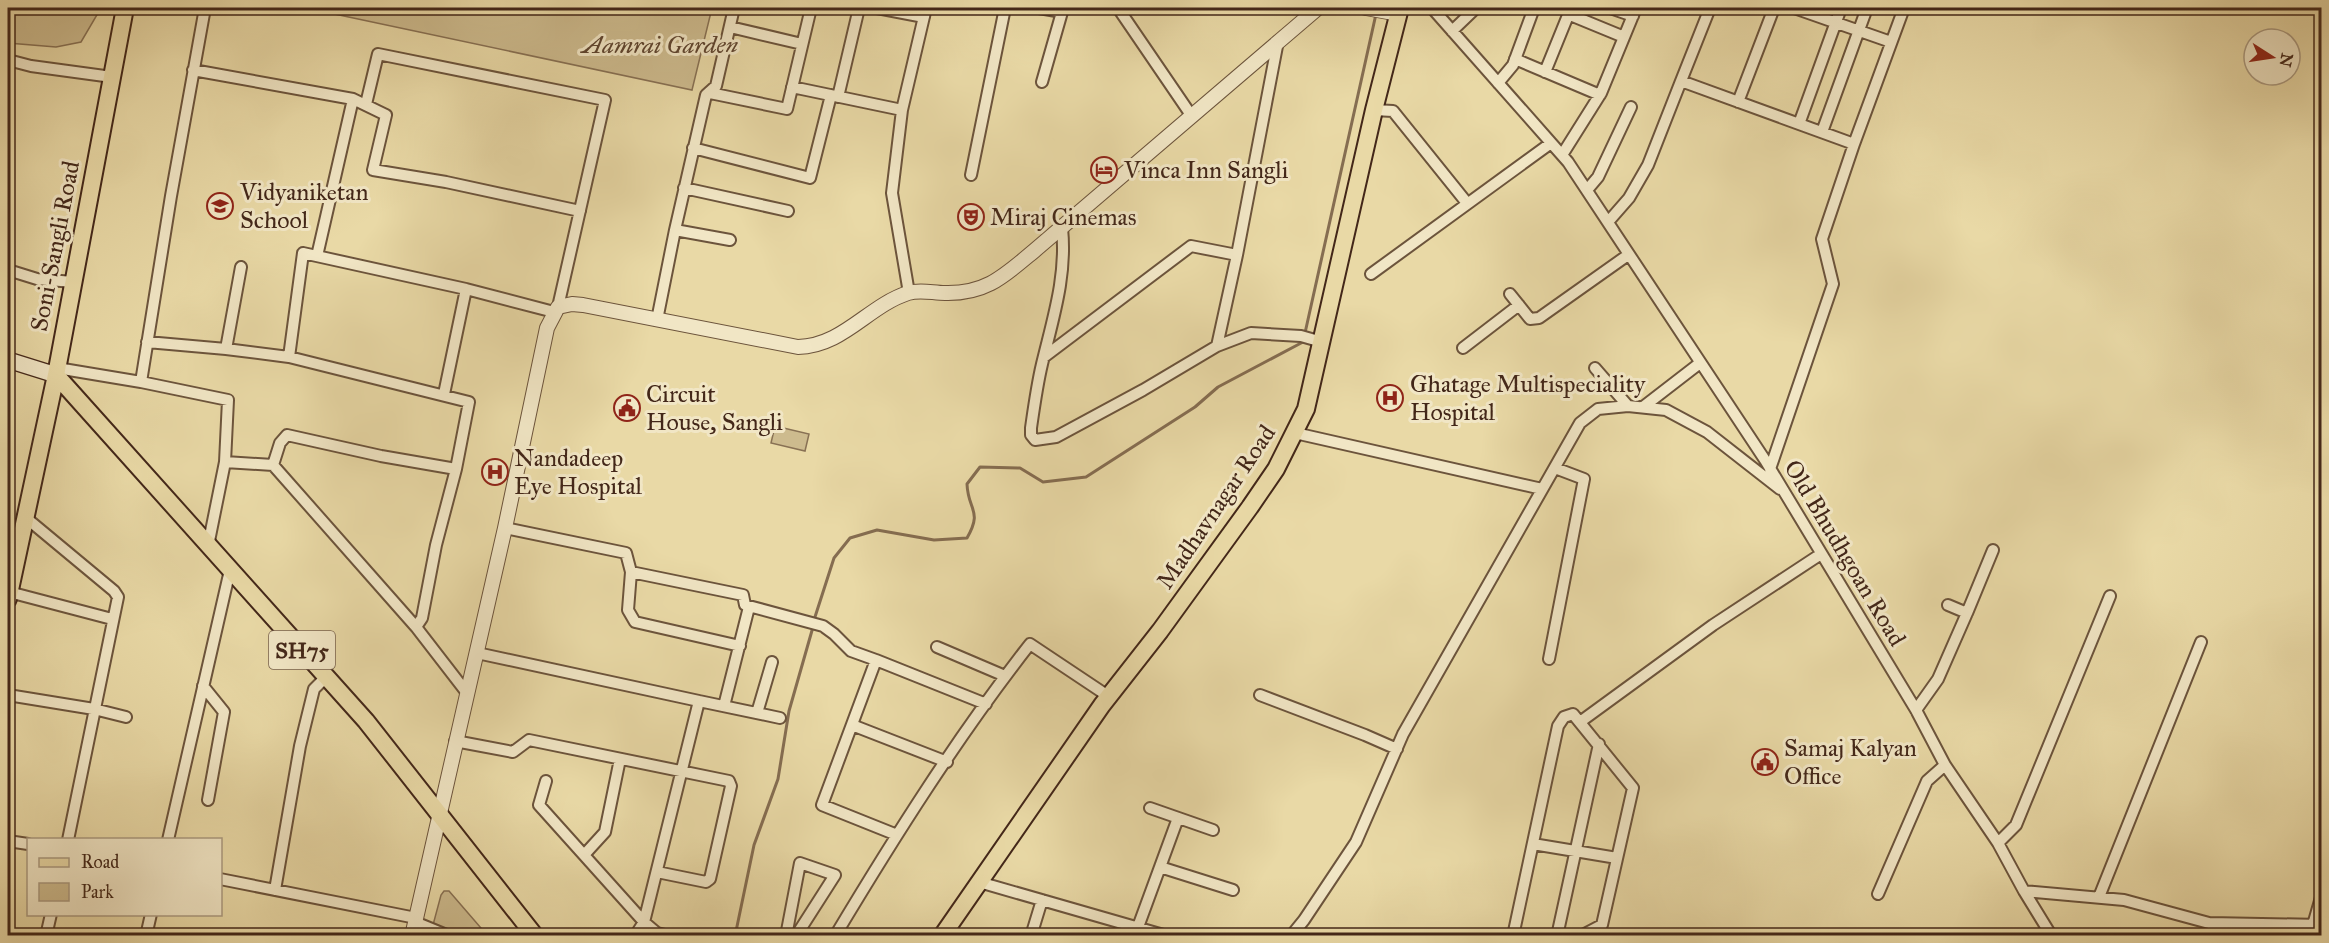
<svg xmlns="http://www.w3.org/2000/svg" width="2329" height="943" font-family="'IM FELL Great Primer',serif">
  <rect width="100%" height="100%" fill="#e9d9a6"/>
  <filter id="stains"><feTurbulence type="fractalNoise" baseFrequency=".00333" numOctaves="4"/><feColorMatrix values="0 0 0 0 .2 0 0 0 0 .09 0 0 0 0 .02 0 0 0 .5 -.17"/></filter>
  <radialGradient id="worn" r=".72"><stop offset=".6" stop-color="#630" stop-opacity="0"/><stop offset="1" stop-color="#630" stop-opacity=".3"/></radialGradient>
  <path fill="#cdbb8e" stroke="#887154" stroke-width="1.5" d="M 8,8 L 101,8 L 81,42 L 56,47 L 8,43 Z
    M 312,8 L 712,8 L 692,90 L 311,9 Z
    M 775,426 L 809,434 L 805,451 L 771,443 Z
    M 444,891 L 449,891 L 487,935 L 447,935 L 433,925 L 441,895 Z"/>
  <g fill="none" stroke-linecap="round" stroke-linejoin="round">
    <path stroke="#856d51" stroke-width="3" d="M 814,620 L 834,558 L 850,538 L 877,530 L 934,540 L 967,538 C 983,510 968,511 967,484 L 980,467 L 1020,468 L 1043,482 L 1086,477 L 1195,407 L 1218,387 L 1303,342 L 1376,14
      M 735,936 L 754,845 L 778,779 L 789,711 L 813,627"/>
    <defs>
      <path id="minor" d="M 205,8 L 171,196 L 141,382 L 228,400 L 225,462
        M 877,8 L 924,17
        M 1039,8 L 1062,12 L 1063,8
        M 1118,8 L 1191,115
        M 1432,8 L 1568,162 L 1765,460 L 1916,710 L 1945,765 L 1998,843 L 2024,891 L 2124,900 L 2209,923 L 2322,925
        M 1610,8 L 1633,16
        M 1710,8 L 1681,81 L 1854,144 L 1904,8
        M 1794,8 L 1891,42
        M 1568,14 L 1624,37
        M 730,27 L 802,44
        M 1452,31 L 1476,8
        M 1515,59 L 1600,95
        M 8,60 L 31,66 L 112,77
        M 193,70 L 353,99 L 386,115 L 373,170 L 446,182 L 580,211
        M 1545,72 L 1571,8
        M 1042,82 L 1062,12
        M 1498,83 L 1513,65 L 1534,8
        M 792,87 L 902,110
        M 710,93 L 787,109 L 811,8
        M 838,97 L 859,8
        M 1738,102 L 1774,8
        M 366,104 L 378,54 L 605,100 L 558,307
        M 1374,110 L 1393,111 L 1467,203
        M 1799,124 L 1841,8
        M 1822,132 L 1867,8
        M 693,148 L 810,178 L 831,95
        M 1562,155 L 1601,93 L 1636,8
        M 971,175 L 1005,8
        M 684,188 L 788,211
        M 1587,190 L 1598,177 L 1631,107
        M 1608,222 L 1629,198 L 1648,165 L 1681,81
        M 1062,228 C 1067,276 1053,318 1042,364 C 1037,385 1034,407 1031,428 L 1031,435 L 1035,440 L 1056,437 L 1143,390 L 1217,346 L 1251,333 L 1301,336 L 1322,342
        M 675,230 L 730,240
        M 317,256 L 353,99
        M 241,267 L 226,349 L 289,357 L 303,253 L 466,289 L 554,312
        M 8,270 L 37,279 L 73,282
        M 1371,274 L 1551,143
        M 909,293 L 892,193 L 902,110 L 926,8
        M 1510,294 L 1530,319 L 1539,318 L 1628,255
        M 657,320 L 675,230 L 706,95 L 716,86 L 734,8
        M 147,342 L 226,349
        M 1217,346 L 1237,255 L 1278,41
        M 1463,348 L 1519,305
        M 289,357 L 469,402 L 456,469 L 436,545 L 422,618 L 416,627
        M 1044,357 L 1191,246 L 1237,255
        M 57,368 L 141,382
        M 1595,368 L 1628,406
        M 444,394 L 466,289
        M 1643,407 L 1700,363
        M 1295,433 L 1542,489
        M 273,465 L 280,443 L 287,435 L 381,456 L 456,469
        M 1770,469 L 1833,284 L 1822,239 L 1854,144
        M 25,517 L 114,591 L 118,597 L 68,840
        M 505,528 L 626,553 L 631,572 L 743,595 L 745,605 L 823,626 L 834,634 L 851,651 L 876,660
        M 208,546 L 225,462 L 273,465 L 416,627 L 467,693
        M 631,572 L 628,610 L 635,622 L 740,646
        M 9,592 L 112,619
        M 1967,613 L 1993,550
        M 937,647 L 1005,676
        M 477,653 L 699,701 L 644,922 L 635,936
        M 1549,659 L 1584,479 L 1555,468
        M 203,686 L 224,712 L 208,800
        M 8,695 L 94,709 L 126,717
        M 1260,695 L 1365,735 L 1397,749
        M 699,701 L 780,718
        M 724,706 L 749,607
        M 1916,710 L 1938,679 L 1967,613 L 1948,605
        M 757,713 L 772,662
        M 1580,722 L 1713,625 L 1821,554
        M 852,725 L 947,762
        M 455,741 L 513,752 L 529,740 L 729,781 L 731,786 L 710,879 L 706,882 L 657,872
        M 546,781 L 539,805 L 644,922 L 657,933 L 669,936
        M 1150,808 L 1213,830
        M 897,835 L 822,805 L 876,660 L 986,704
        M 168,840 L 230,570
        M 8,841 L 28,844
        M 1998,843 L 2016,825 L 2110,596
        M 1533,844 L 1617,858
        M 584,855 L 605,832 L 620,759
        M 1160,867 L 1233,890
        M 220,879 L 416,918
        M 979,882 L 1167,936
        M 275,890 L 300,746 L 314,689 L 326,677
        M 2024,891 L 2051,935
        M 1878,894 L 1927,781 L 1945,765
        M 2099,897 L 2201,642
        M 415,922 L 449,936
        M 2313,925 L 2322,894
        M 1138,927 L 1178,818
        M 46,936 L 51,914
        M 146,936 L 151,914
        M 786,936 L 800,863 L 835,875 L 796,936
        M 835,936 C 895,836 958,736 1030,644 L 1108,696
        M 1031,936 L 1042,900
        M 1291,936 L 1304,920 L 1356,842 L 1403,734 L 1580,423 L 1598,409 L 1628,406 L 1666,410 L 1707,432 L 1780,489
        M 1513,936 L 1558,726 L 1564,717 L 1573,714 L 1633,788 L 1602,925 L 1581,936
        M 1557,936 L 1599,744"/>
      <path id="tertiary" d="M 1366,8 L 1399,14
        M 412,936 L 505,528 L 547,328 L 558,307 L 572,304 L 583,305 L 798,347 C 843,346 868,306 908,293 C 920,289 933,293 945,293 C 986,294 1004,276 1034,251 L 1318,8"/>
      <path id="secondary" d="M 8,360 L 56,375"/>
      <path id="primary" d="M 56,375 L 366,721 L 535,936
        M 8,599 L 56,375 L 125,8
        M 942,936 L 1102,705 L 1160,631 L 1250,507 L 1276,469 L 1306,409 L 1374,110 L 1400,8"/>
    </defs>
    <use href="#minor" stroke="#6c543c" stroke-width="14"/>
    <use href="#tertiary" stroke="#6c543c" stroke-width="16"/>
    <use href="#secondary" stroke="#432719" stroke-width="18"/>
    <use href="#primary" stroke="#432719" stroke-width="20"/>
    <use href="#minor" stroke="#f1e6c5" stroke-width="10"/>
    <use href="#tertiary" stroke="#f1e6c5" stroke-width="14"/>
    <use href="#secondary" stroke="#f1e6c5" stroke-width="15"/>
    <use href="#primary" stroke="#e9d9a6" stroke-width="16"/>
  </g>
  <defs>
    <symbol id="hotel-ring" viewBox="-11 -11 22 22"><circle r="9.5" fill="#f1e6c5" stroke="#8f2418" stroke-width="1.5"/><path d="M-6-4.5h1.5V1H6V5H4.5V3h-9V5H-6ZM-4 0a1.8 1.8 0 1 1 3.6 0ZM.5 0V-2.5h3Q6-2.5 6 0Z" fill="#8f2418"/></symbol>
    <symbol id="school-ring" viewBox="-11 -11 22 22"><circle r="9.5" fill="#f1e6c5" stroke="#8f2418" stroke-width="1.5"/><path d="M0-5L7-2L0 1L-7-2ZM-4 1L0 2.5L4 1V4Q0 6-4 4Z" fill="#8f2418"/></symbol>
    <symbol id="theatre-ring" viewBox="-11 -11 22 22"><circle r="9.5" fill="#f1e6c5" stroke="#8f2418" stroke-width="1.5"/><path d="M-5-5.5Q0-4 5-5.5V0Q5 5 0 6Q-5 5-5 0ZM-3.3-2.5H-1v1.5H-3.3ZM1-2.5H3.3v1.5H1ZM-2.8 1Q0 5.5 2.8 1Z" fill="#8f2418"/></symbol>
    <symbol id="hospital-ring" viewBox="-11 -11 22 22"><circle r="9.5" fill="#f1e6c5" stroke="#8f2418" stroke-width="1.5"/><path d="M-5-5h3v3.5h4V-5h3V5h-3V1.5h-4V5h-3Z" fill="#8f2418"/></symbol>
    <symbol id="civic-ring" viewBox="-11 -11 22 22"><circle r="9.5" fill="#f1e6c5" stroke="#8f2418" stroke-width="1.5"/><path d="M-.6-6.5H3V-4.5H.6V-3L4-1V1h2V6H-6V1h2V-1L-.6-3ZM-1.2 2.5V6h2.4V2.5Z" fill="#8f2418"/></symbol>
  </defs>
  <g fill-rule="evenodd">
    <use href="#hotel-ring" x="1089" y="155" width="30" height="30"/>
    <use href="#school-ring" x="205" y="191" width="30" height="30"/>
    <use href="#theatre-ring" x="956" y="202" width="30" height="30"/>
    <use href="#hospital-ring" x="1375" y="383" width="30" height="30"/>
    <use href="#civic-ring" x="612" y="393" width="30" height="30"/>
    <use href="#hospital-ring" x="480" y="457" width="30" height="30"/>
    <use href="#civic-ring" x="1750" y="747" width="30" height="30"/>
  </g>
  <g text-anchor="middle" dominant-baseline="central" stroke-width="6" stroke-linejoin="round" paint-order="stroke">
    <rect fill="#f1e6c5" stroke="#77604d" stroke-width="1.5" x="269" y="631" width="66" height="38" rx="4.5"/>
    <g font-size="22" font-weight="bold" fill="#432719">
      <text x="302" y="650">SH75</text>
    </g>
    <g font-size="24" font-style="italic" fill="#5f4530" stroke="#f1e6c5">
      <text x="660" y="45">Aamrai Garden</text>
    </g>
    <g font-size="24" fill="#432719" stroke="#f1e6c5" text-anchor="start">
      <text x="1124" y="170">Vinca Inn Sangli</text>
      <text x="240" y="192">Vidyaniketan<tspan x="240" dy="28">School</tspan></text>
      <text x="990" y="217">Miraj Cinemas</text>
      <text x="1410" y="384">Ghatage Multispeciality<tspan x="1410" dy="28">Hospital</tspan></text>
      <text x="646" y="394">Circuit<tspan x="646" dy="28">House, Sangli</tspan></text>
      <text x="514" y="458">Nandadeep<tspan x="514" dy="28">Eye Hospital</tspan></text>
      <text x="1784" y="748">Samaj Kalyan<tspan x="1784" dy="28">Office</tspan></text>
    </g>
    <g font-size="24" fill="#432719" stroke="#f1e6c5">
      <text transform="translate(55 246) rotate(-79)">Soni-Sangli Road</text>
      <text transform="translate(1216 507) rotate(-56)">Madhavnagar Road</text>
      <text transform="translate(1845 553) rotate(59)">Old Bhudhgoan Road</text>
    </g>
  </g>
  <rect width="2329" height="943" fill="none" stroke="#e9d9a6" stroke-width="30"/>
  <rect x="9" y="9" width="2311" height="925" fill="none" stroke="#432719" stroke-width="3"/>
  <rect x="15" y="15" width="2299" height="913" fill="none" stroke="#432719" stroke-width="1.5"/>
  <rect x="27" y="838" width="195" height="78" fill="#f1e6c5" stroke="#ab9a80" stroke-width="1.5"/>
  <rect x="39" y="858" width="30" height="9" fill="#e9d9a6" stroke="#ab9a80" stroke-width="1.5"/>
  <text x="81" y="868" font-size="18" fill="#432719">Road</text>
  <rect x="39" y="883" width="30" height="18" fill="#cdbb8e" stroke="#ab9a80" stroke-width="1.5"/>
  <text x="81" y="898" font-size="18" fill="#432719">Park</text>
  <g transform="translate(2272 57) rotate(102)"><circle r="28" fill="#f1e6c5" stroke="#ab9a80" stroke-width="1.5"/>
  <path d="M0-4.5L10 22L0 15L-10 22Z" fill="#8f2418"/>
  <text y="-9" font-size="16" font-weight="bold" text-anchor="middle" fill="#432719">N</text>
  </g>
  <rect width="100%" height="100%" filter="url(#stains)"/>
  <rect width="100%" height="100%" fill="url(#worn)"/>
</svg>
